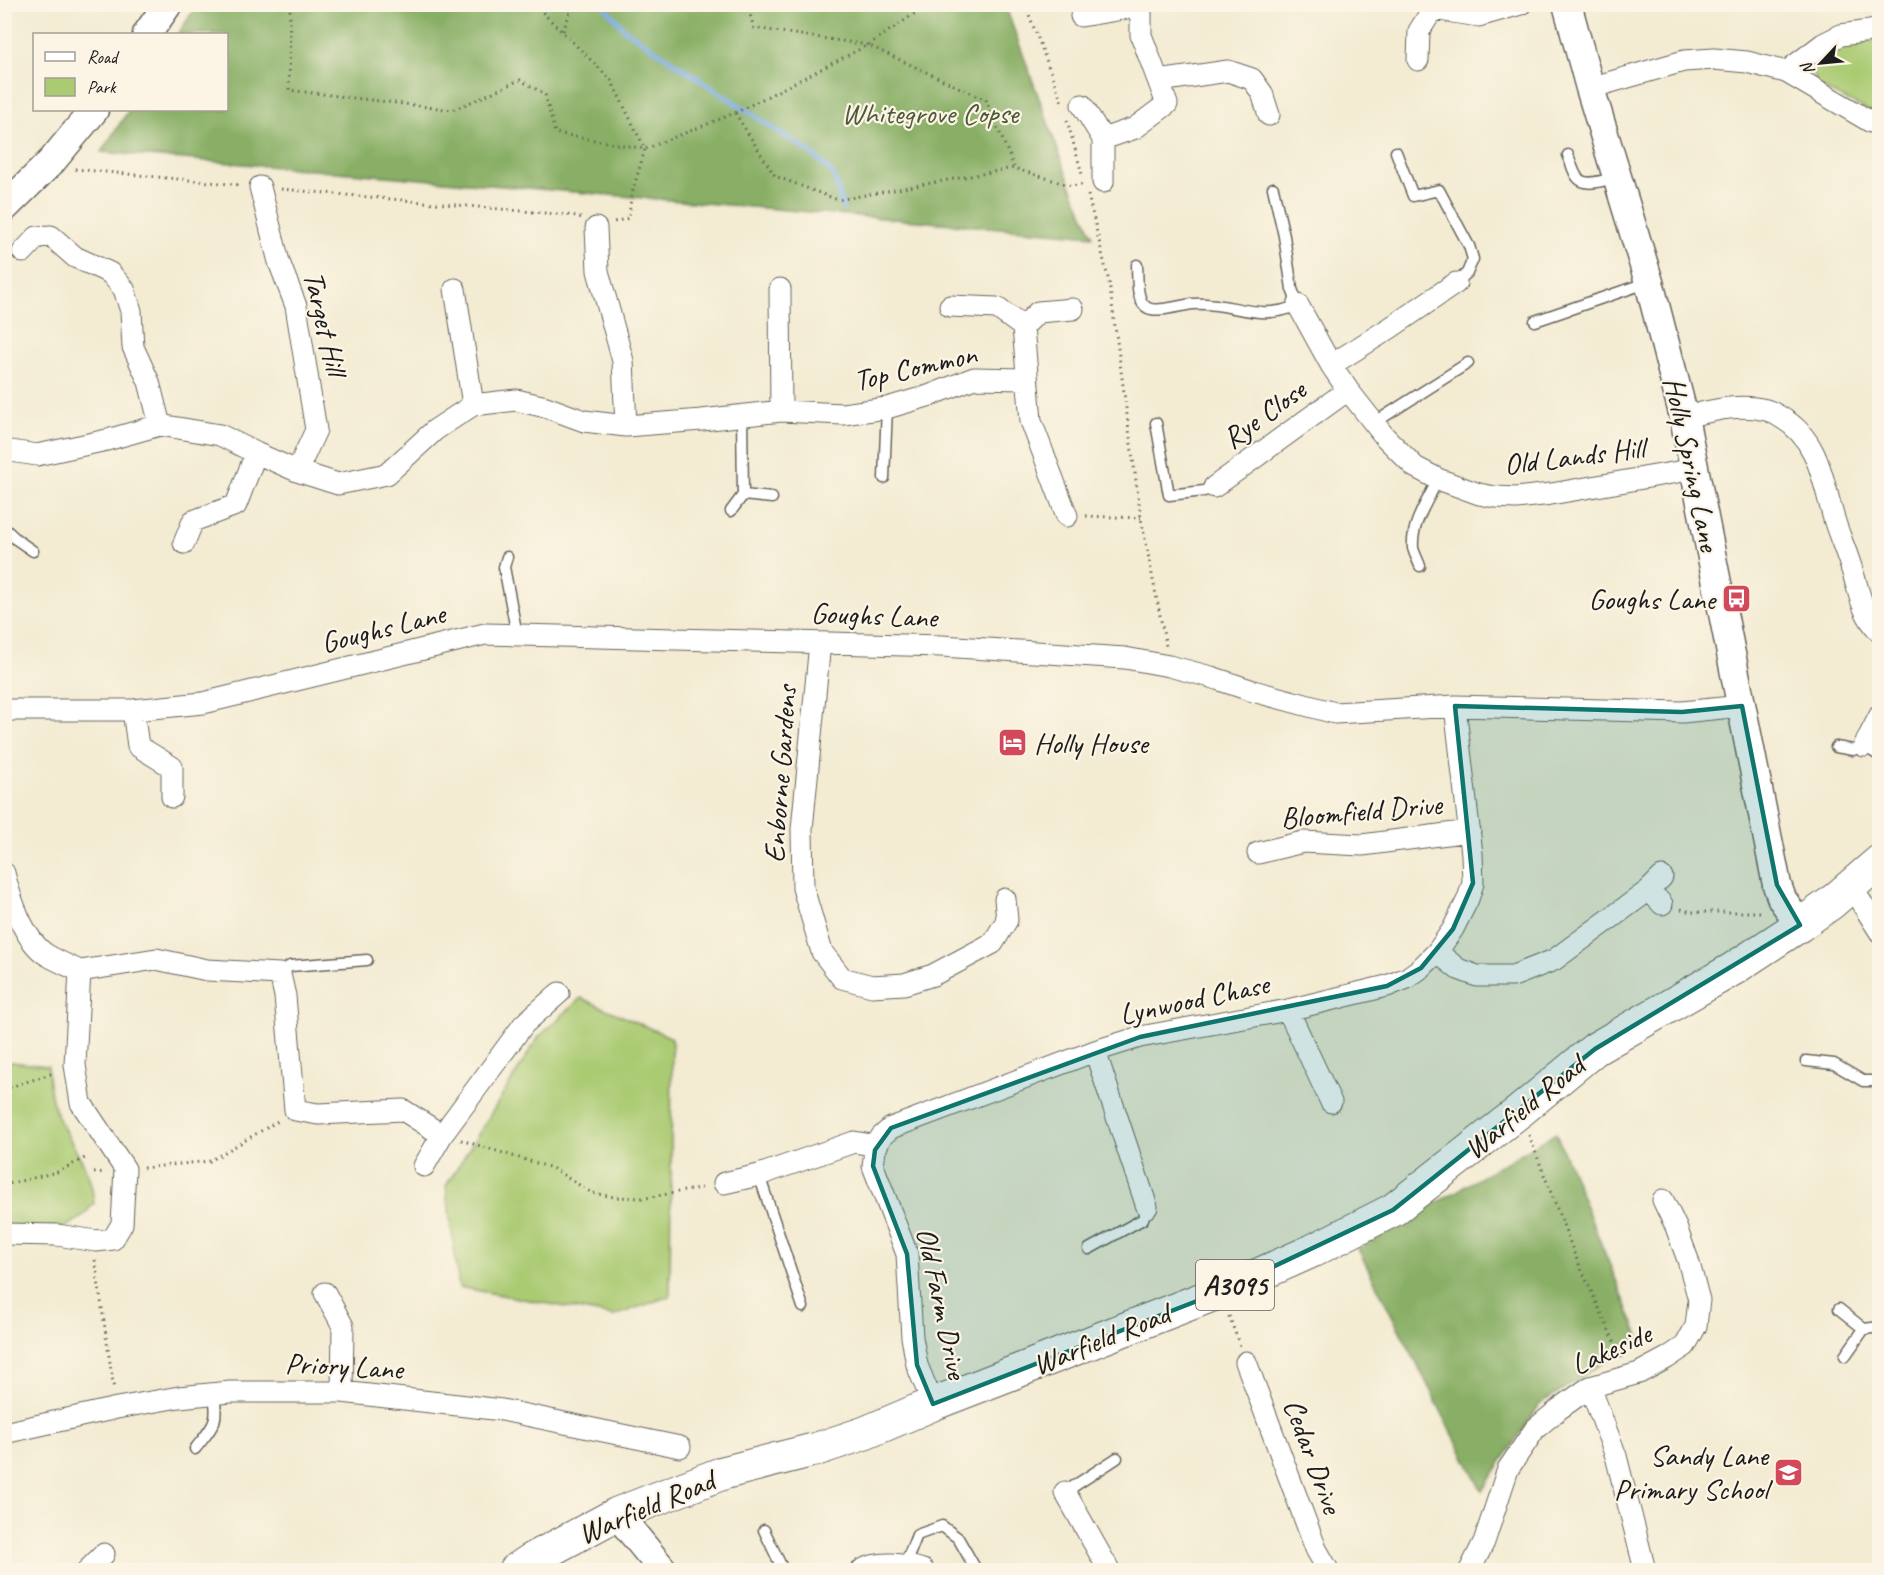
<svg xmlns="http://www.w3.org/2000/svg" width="1884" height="1575" font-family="Caveat,sans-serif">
  <rect width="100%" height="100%" fill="#fcf5e5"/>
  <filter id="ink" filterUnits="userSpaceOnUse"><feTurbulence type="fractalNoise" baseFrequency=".0167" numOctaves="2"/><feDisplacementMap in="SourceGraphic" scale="12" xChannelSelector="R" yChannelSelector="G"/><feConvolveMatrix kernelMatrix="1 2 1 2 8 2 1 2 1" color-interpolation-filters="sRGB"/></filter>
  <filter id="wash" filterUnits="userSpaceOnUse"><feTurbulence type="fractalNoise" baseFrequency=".008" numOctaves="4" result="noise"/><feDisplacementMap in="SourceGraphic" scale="24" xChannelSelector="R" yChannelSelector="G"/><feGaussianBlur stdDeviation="1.35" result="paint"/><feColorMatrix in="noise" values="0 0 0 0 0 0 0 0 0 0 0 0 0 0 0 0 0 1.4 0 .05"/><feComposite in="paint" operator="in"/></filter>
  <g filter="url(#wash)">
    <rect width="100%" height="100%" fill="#f3ebd2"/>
    <path fill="#abcb73" stroke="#647448" stroke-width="1.5" d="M 1879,40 L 1879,116 L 1818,86 L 1811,69 L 1815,57 L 1843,42 Z
      M 581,998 L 672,1038 L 670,1296 L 614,1316 L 459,1287 L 446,1186 L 538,1038 Z
      M 4,1061 L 48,1066 C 48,1082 50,1097 56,1112 C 70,1146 91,1164 94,1203 L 82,1217 L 64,1228 L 5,1225 Z"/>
    <path fill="#88af65" stroke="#526640" stroke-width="1.5" d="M 197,5 L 1005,5 L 1071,186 L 1093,236 L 101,152 L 129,110 L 226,110 L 226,34 L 178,34 Z
      M 1556,1133 L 1640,1339 L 1540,1404 L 1482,1491 L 1358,1249 Z"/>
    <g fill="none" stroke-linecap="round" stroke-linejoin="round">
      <path stroke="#7aabe5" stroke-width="5" d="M 603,4 L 624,29 L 812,154 L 833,174 L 843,209"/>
    </g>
  </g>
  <g filter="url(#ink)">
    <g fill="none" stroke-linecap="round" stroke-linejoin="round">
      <defs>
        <path id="lane" d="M 1396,152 L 1413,196 L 1439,190 L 1469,246 L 1473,259 L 1467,273 L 1456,283
          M 1568,155 C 1571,162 1573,173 1578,178 C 1586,188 1607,179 1617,177
          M 1137,265 C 1138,276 1135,302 1148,308 C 1158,313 1181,305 1193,304 C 1230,301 1260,323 1298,305 L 1292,289 L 1284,236 L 1273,188
          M 1535,321 L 1649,282
          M 1156,423 L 1169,495 L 1204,491 L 1214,487
          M 1374,423 L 1468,363
          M 884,478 L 887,408
          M 743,495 L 772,498
          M 731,511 L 743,495 L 742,415
          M 4,528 L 17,540 L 33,551
          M 507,557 L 504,567 L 517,635
          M 1420,566 C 1418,560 1414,553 1413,548 C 1411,523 1428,501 1438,479
          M 1836,747 L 1853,750 L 1864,746 L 1880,756
          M 280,974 L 290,966 L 367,960
          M 1806,1061 L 1834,1064 L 1863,1081 L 1880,1081
          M 759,1175 L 803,1307
          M 1089,1249 L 1143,1219 L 1147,1207
          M 1839,1309 L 1864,1329
          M 1845,1356 L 1864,1329 L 1880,1327
          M 195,1449 C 213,1426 219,1424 214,1394
          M 1065,1492 L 1117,1458
          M 764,1530 L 783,1570
          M 905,1565 L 917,1535 L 942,1526 L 958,1538 L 974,1566 L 971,1570"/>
        <path id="street" d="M 1426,4 L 1433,9 L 1479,16 L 1521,4
          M 1081,16 L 1141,6
          M 1418,60 L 1419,31 L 1433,9
          M 1786,72 L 1823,44 L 1841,35 L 1877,30 L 1880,31
          M 1159,81 L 1228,71 L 1252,79 L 1262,93 L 1269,115
          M 1590,88 L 1684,61 L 1714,59 L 1747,62 L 1786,72 L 1871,122 L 1880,121
          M 1082,105 L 1103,139
          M 1103,182 L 1103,139 L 1135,128 L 1167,104 L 1141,35 L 1141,4
          M 260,187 L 279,262 L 296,306 L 316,430 L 297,471
          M 596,228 L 598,271 L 623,361 L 626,426
          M 23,252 L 37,237 L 51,236 L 75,257 L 110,273 L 124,289 L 131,311 L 133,347 L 149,382 L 160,425
          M 455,289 L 473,405
          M 780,289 L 781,411
          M 1298,305 L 1331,365 L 1348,390 L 1385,437 L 1415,467 L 1438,479 L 1479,494 L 1495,497 L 1516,498 L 1551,494 L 1695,469
          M 950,306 L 997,308 L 1023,327 L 1031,421 L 1067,516
          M 1023,327 L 1038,312 L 1073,309
          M 1331,365 L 1390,328 L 1456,283
          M 1684,417 C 1711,411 1738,403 1766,410 C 1771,411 1777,415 1782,418 C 1820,440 1823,484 1835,522 C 1840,538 1847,553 1852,570 C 1860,594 1861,612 1880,632
          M 4,450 L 37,455 L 107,440 L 160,425 L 220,435 L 256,453 L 297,471 L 338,484 L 387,474 L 435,430 L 473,405 L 516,400 L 546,407 L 584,421 L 626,426 L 702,420 L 781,411 L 843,414 L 887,408 L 931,395 L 974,378 L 1027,379
          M 1214,487 L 1348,390
          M 184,543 L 193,521 L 236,505 L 256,453
          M 820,643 L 802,829 L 803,888 L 822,952 L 842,978 L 872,986 L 904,984 L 933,975 L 993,943 L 1007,920 L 1005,899
          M 4,710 L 133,710 L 203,703 L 485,634 L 942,646 L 1125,658 L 1169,666 L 1211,677 L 1253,691 L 1335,713 L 1455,706 L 1682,712 L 1742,706
          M 133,710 L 138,746 L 172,767 L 172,797
          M 1864,746 L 1880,715
          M 1258,853 L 1303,842 L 1362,845 L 1470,831
          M 4,873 C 10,898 24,941 47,955 C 57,961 69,966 80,971
          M 1851,886 L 1880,932
          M 1649,890 L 1662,904
          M 1437,952 L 1458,969 L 1477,976 L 1513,976 L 1554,960 L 1649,890 L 1662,877
          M 80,971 L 156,959 L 207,970 L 280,974 L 285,996 L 295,1110 L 318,1114 L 403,1110 L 442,1135
          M 1288,1010 L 1331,1102
          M 1095,1051 L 1147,1207
          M 424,1166 L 442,1135 L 524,1024 L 559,993
          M 724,1183 L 759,1175 L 854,1142 L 877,1146
          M 4,1234 L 57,1235 L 96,1241 L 113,1239 L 122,1224 L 125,1169 L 81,1103 L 75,1065 L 80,971
          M 325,1293 L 343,1326 L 342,1392
          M 1246,1362 L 1316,1549 L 1328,1570
          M 1590,1387 L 1616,1456 L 1645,1570
          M 933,1404 L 917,1365 L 912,1337 L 907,1254 L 873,1166 L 875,1150 L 881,1137 L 891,1128 L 1095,1051 L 1140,1037 L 1288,1010 L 1387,986 L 1407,978 L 1421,968 L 1437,952 L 1453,929 L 1468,899 L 1473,883 L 1472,854 L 1455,706
          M 4,1433 L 117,1408 L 179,1397 L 230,1392 L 342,1392 L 502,1410 L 680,1447
          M 1065,1492 L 1109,1570
          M 88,1570 L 104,1554
          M 862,1570 C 881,1560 903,1564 923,1570
          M 1470,1570 L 1484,1542 L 1508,1469 L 1535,1429 L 1559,1409 L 1590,1387 L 1639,1373 L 1667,1358 L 1685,1346 L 1696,1326 L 1699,1300 L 1688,1260 L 1676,1227 L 1663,1200"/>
        <path id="secondary" d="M 1567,4 L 1590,88 L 1649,282 L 1684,417 L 1777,885 L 1782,899 L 1800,925
          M 147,34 L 168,4
          M 4,208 L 52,161 L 94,110
          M 617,1514 L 663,1570"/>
        <path id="primary" d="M 516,1570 L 531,1560 L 617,1514 L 723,1473 L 817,1449 L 865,1433 L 933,1404 L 1220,1292 L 1312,1251 L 1393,1210 L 1520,1111 L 1595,1049 L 1733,969 L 1800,925 L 1831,903 L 1880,861"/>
      </defs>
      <use href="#lane" stroke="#67645c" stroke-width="13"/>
      <use href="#street" stroke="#67645c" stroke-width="23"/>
      <use href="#secondary" stroke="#67645c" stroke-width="31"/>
      <use href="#primary" stroke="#67645c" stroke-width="35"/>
      <path stroke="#67645c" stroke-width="3" stroke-dasharray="1.5 4.5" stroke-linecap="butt" d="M 209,4 L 212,4
        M 290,4 L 289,90 L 453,110 L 520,80 L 545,94 L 555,133 L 645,149 L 735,113 L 775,176 L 838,200 L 1014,168 L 1071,186 L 1085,184
        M 534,4 L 611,80 L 645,149 L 631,197 L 629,218 L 614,222
        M 747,4 L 754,28 L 868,45 L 986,100 L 1014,167
        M 1025,4 L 1062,102
        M 563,31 L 573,4
        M 735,113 L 868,45 L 929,4
        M 1067,120 L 1082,174
        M 75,169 L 241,185
        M 281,189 L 577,216 L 581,218
        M 1088,195 L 1109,282 L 1141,518 L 1166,646
        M 1086,516 L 1141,518
        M 1681,909 L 1691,912 L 1764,912
        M 4,1089 L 54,1073
        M 1529,1135 L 1574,1253 L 1622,1359
        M 461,1140 L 552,1168 L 592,1193 L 614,1197 L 646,1198 L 706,1187
        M 143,1168 L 210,1161 L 278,1121
        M 94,1173 L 104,1172
        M 4,1185 L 57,1172 L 87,1157
        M 95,1260 L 114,1390
        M 1229,1316 L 1240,1346"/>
      <use href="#lane" stroke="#fff" stroke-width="10"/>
      <use href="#street" stroke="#fff" stroke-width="21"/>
      <use href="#secondary" stroke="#fff" stroke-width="28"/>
      <use href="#primary" stroke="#fff" stroke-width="33"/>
    </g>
  </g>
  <path fill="#0f766e" fill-opacity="0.2" stroke="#0f766e" stroke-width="4.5" stroke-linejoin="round" d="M 1455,706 L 1682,712 L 1742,706 L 1777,885 L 1800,925 L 1595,1049 L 1393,1210 L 1220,1292 L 933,1404 L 917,1365 L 907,1254 L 873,1166 L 875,1150 L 891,1128 L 1140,1037 L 1387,986 L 1421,968 L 1453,929 L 1473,883 Z"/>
  <defs>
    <symbol id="bus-square" viewBox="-11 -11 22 22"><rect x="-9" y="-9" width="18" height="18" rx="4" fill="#d1495b" stroke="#fcf5e5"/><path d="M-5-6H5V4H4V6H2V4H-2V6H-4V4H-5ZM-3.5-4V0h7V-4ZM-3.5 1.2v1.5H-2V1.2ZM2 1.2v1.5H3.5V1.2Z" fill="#fff"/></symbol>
    <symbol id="hotel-square" viewBox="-11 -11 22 22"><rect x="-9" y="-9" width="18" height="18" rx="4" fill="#d1495b" stroke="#fcf5e5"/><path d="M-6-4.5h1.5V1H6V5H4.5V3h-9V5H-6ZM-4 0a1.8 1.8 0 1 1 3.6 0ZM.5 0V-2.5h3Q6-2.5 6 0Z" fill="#fff"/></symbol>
    <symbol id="school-square" viewBox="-11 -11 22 22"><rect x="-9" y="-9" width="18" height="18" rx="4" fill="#d1495b" stroke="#fcf5e5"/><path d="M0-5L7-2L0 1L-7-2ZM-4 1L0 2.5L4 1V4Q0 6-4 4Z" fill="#fff"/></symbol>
  </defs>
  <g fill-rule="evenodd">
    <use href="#bus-square" x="1720" y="582" width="33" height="33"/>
    <use href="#hotel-square" x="996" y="726" width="33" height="33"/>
    <use href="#school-square" x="1772" y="1456" width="33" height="33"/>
  </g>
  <g text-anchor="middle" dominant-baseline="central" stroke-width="4.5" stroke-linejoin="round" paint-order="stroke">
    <rect fill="#fcf5e5" stroke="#5f5d58" stroke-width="1.5" x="1196" y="1260" width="78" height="50" rx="4.5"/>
    <g font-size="28" font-weight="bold" fill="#1c1c1c">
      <text x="1235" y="1285">A3095</text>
    </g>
    <g font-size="30" fill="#4e593a" stroke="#fcf5e5">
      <text x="930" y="113">Whitegrove Copse</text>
    </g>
    <g font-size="30" fill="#1c1c1c" stroke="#fcf5e5">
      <text transform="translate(325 323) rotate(77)">Target Hill</text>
      <text transform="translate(915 367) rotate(-13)">Top Common</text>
      <text transform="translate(1264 414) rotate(-36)">Rye Close</text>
      <text transform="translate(1574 456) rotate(-7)">Old Lands Hill</text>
      <text transform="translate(1692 464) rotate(78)">Holly Spring Lane</text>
      <text transform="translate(874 615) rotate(2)">Goughs Lane</text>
      <text transform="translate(383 628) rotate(-14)">Goughs Lane</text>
      <text transform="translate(780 774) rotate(-86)">Enborne Gardens</text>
      <text transform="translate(1361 811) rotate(-5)">Bloomfield Drive</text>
      <text transform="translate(1194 999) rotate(-12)">Lynwood Chase</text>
      <text transform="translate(1524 1107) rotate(-39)">Warfield Road</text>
      <text transform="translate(942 1303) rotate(78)">Old Farm Drive</text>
      <text transform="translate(1101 1339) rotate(-22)">Warfield Road</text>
      <text transform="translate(1611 1349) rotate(-24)">Lakeside</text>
      <text transform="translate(344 1366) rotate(3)">Priory Lane</text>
      <text transform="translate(1313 1456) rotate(70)">Cedar Drive</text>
      <text transform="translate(646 1507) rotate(-23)">Warfield Road</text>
    </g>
    <g font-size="30" fill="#1c1c1c" stroke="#fcf5e5" text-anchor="end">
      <text x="1715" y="599">Goughs Lane</text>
      <text x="1034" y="743" text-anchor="start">Holly House</text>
      <text x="1768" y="1455">Sandy Lane<tspan x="1768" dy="34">Primary School</tspan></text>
    </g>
  </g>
  <rect width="1884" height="1575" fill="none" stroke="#fcf5e5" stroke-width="24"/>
  <rect x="33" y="33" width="195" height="78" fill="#fcf5e5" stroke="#a29e95" stroke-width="1.5"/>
  <rect x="45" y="52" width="30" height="9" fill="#ffffff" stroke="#a29e95" stroke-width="1.5"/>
  <text x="87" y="63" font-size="18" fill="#1c1c1c">Road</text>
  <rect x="45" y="78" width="30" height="18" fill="#abcb73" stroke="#a29e95" stroke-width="1.5"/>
  <text x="87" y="93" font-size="18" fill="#1c1c1c">Park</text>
  <g transform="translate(1821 63) rotate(244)" stroke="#fcf5e5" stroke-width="4.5" paint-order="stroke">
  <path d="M0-4.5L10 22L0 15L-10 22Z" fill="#1c1c1c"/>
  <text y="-9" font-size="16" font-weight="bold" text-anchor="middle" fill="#1c1c1c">N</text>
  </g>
</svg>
